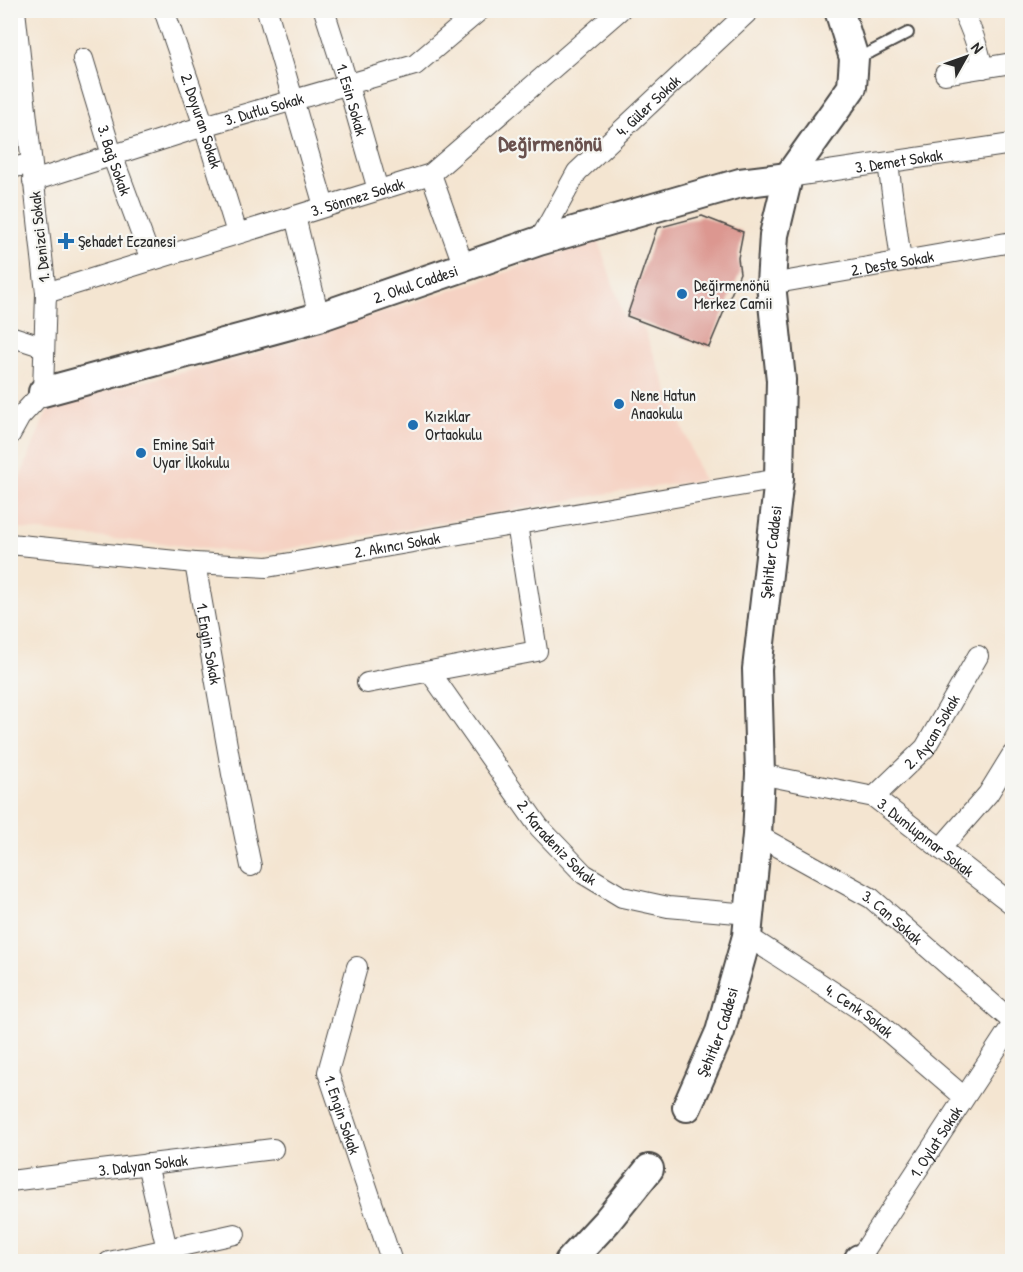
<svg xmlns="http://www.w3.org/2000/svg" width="1023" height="1272" font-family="'Patrick Hand',sans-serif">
  <rect width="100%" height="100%" fill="#f6f6f2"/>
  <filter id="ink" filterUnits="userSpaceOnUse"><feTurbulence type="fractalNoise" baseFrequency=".0167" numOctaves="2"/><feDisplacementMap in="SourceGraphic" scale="12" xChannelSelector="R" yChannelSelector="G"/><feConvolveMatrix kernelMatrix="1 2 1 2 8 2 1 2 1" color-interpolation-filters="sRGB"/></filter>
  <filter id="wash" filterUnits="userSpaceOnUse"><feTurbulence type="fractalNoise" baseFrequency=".008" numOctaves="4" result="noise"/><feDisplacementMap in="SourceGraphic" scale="24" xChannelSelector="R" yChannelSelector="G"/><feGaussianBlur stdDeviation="1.35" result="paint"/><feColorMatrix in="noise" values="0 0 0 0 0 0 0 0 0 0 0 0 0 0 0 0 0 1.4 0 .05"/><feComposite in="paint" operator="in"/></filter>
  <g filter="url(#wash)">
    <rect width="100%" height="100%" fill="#f4e5d1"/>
    <path fill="#f5d2c3" d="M 598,240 L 625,319 L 643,327 L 703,480 L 610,493 L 259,554 L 11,528 L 10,502 L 50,404 L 246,357 L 501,274 Z"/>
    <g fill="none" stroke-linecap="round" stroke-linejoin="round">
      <path stroke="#6fb6e6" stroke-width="6" d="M 1005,1262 L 1012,1252"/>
    </g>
    <g id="blocks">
      <path fill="#dc9790" d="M 702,216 L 743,232 L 738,258 L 740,273 L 709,347 L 627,316 L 657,228 Z"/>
    </g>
  </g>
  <g filter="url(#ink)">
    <use href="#blocks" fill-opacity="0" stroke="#494744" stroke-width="1.5"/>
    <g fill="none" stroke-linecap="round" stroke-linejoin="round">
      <defs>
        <path id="lane" d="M 854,58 L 871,52 L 908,33"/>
        <g id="street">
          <path id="s1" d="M 164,10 L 204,126 L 237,233"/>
          <path d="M 267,10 L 324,206"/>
          <path id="s2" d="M 324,10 L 348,85 L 378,190"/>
          <path d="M 962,10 C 972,29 978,47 983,68"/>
          <path id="s3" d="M 83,59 L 112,155 L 151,260"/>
          <path d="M 945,74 L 1012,63"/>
          <path d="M 888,163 L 901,261"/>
          <path d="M 10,168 L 31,164"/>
          <path d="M 431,174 L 464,267"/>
          <path id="s4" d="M 788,177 L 1012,144"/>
          <path id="s5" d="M 33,181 L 204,126 L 415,65 L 480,10"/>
          <path d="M 295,216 L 319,317"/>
          <path id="s6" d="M 539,241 L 577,172 L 750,10"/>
          <path id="s7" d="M 771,284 L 1012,242"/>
          <path id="s8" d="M 46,293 L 431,174 L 620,10"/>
          <path d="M 10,336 L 44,347"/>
          <path d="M 10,435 L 20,417 L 43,392 L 46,293 L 15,10"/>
          <path id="s9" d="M 10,544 L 195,563 L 267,567 L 779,479"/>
          <path id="s10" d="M 195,563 L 232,774 L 251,866"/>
          <path id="s11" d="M 430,672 L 539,827 L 584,874 L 622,897 L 668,907 L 749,914"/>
          <path d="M 367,683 L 537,651 L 517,524"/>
          <path id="s12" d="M 760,774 L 874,797 L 1012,904"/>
          <path id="s13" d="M 874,797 L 925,748 L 978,656"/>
          <path id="s14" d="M 757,835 L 871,898 L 1012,1021"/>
          <path d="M 940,849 L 988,794 L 1012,755"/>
          <path id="s15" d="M 747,936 L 870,1016 L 964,1097"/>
          <path id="s16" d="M 357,967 L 328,1072 L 392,1262"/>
          <path d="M 147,1164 L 167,1249"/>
          <path id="s17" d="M 10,1181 L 273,1149"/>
          <path id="s18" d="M 859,1259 L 1012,1025"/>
          <path d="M 109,1262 L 235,1234"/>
        </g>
        <g id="secondary">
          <path id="s19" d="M 43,392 L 319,317 L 539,241 L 740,183 L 788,177"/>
          <path id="s20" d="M 687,1107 L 720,1032 L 747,936 L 757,835 L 760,774 L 757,669 L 779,479 L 781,380 L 771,284 L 774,235 L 788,177 L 852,87 L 854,58 L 839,10"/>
          <path d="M 859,1259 L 862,1262"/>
          <path d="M 569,1262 L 607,1221 L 649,1169"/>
        </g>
      </defs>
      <use href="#lane" stroke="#494744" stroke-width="14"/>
      <use href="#street" stroke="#494744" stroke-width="22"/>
      <use href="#secondary" stroke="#494744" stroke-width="32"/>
      <use href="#lane" stroke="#fff" stroke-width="10"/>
      <use href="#street" stroke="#fff" stroke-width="20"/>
      <use href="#secondary" stroke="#fff" stroke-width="28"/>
    </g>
  </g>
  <g fill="#1f6fb2" stroke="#f6f6f2" stroke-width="2">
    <path d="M63 232h6v6h6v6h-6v6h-6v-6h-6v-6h6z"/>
    <circle cx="682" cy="294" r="6"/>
    <circle cx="619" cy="404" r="6"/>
    <circle cx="413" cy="425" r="6"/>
    <circle cx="141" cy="453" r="6"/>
  </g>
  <g text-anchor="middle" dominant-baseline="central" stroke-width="4.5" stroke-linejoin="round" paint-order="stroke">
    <g font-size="16" fill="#2b2b2b" stroke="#f6f6f2">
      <text stroke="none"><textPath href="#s2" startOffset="94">1. Esin Sokak</textPath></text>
      <text stroke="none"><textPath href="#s6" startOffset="176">4. Güler Sokak</textPath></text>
      <text stroke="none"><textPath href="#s5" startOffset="242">3. Dutlu Sokak</textPath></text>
      <text stroke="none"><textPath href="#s1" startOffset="117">2. Doyuran Sokak</textPath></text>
      <text stroke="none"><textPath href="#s3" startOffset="106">3. Bağ Sokak</textPath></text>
      <text stroke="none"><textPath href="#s4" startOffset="112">3. Demet Sokak</textPath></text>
      <text stroke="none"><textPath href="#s8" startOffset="326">3. Sönmez Sokak</textPath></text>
      <text transform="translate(39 237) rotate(-96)">1. Denizci Sokak</text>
      <text stroke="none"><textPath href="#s7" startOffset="123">2. Deste Sokak</textPath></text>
      <text stroke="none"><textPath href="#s19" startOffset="388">2. Okul Caddesi</textPath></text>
      <text stroke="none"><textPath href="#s9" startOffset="390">2. Akıncı Sokak</textPath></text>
      <text stroke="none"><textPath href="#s20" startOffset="567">Şehitler Caddesi</textPath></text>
      <text stroke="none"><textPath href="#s10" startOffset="82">1. Engin Sokak</textPath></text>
      <text stroke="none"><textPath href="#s13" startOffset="88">2. Aycan Sokak</textPath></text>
      <text stroke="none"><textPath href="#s12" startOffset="182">3. Dumlupınar Sokak</textPath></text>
      <text stroke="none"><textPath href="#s11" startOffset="213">2. Karadeniz Sokak</textPath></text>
      <text stroke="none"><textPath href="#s14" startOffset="159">3. Can Sokak</textPath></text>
      <text stroke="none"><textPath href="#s15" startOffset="135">4. Cenk Sokak</textPath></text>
      <text stroke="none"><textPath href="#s20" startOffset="81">Şehitler Caddesi</textPath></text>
      <text stroke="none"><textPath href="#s16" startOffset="154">1. Engin Sokak</textPath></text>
      <text stroke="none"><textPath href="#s18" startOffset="140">1. Oylat Sokak</textPath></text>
      <text stroke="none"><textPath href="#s17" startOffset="134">3. Dalyan Sokak</textPath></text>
    </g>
    <g font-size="16" fill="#2b2b2b" stroke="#f6f6f2" text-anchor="start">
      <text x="78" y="241">Şehadet Eczanesi</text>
      <text x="694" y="285">Değirmenönü<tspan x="694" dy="18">Merkez Camii</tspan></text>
      <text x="631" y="395">Nene Hatun<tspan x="631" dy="18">Anaokulu</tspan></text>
      <text x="425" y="416">Kızıklar<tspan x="425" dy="18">Ortaokulu</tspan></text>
      <text x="153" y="444">Emine Sait<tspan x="153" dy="18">Uyar İlkokulu</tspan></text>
    </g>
    <g font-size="22" font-weight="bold" fill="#69514e" stroke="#f6f6f2">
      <text x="550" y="143">Değirmenönü</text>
    </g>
  </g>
  <rect width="1023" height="1272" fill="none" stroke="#f6f6f2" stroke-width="36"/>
  <g transform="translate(966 57) rotate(50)" stroke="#f6f6f2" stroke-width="4.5" paint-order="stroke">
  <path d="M0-4.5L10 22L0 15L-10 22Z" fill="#2b2b2b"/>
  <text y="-9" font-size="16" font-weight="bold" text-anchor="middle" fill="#2b2b2b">N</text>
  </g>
</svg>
